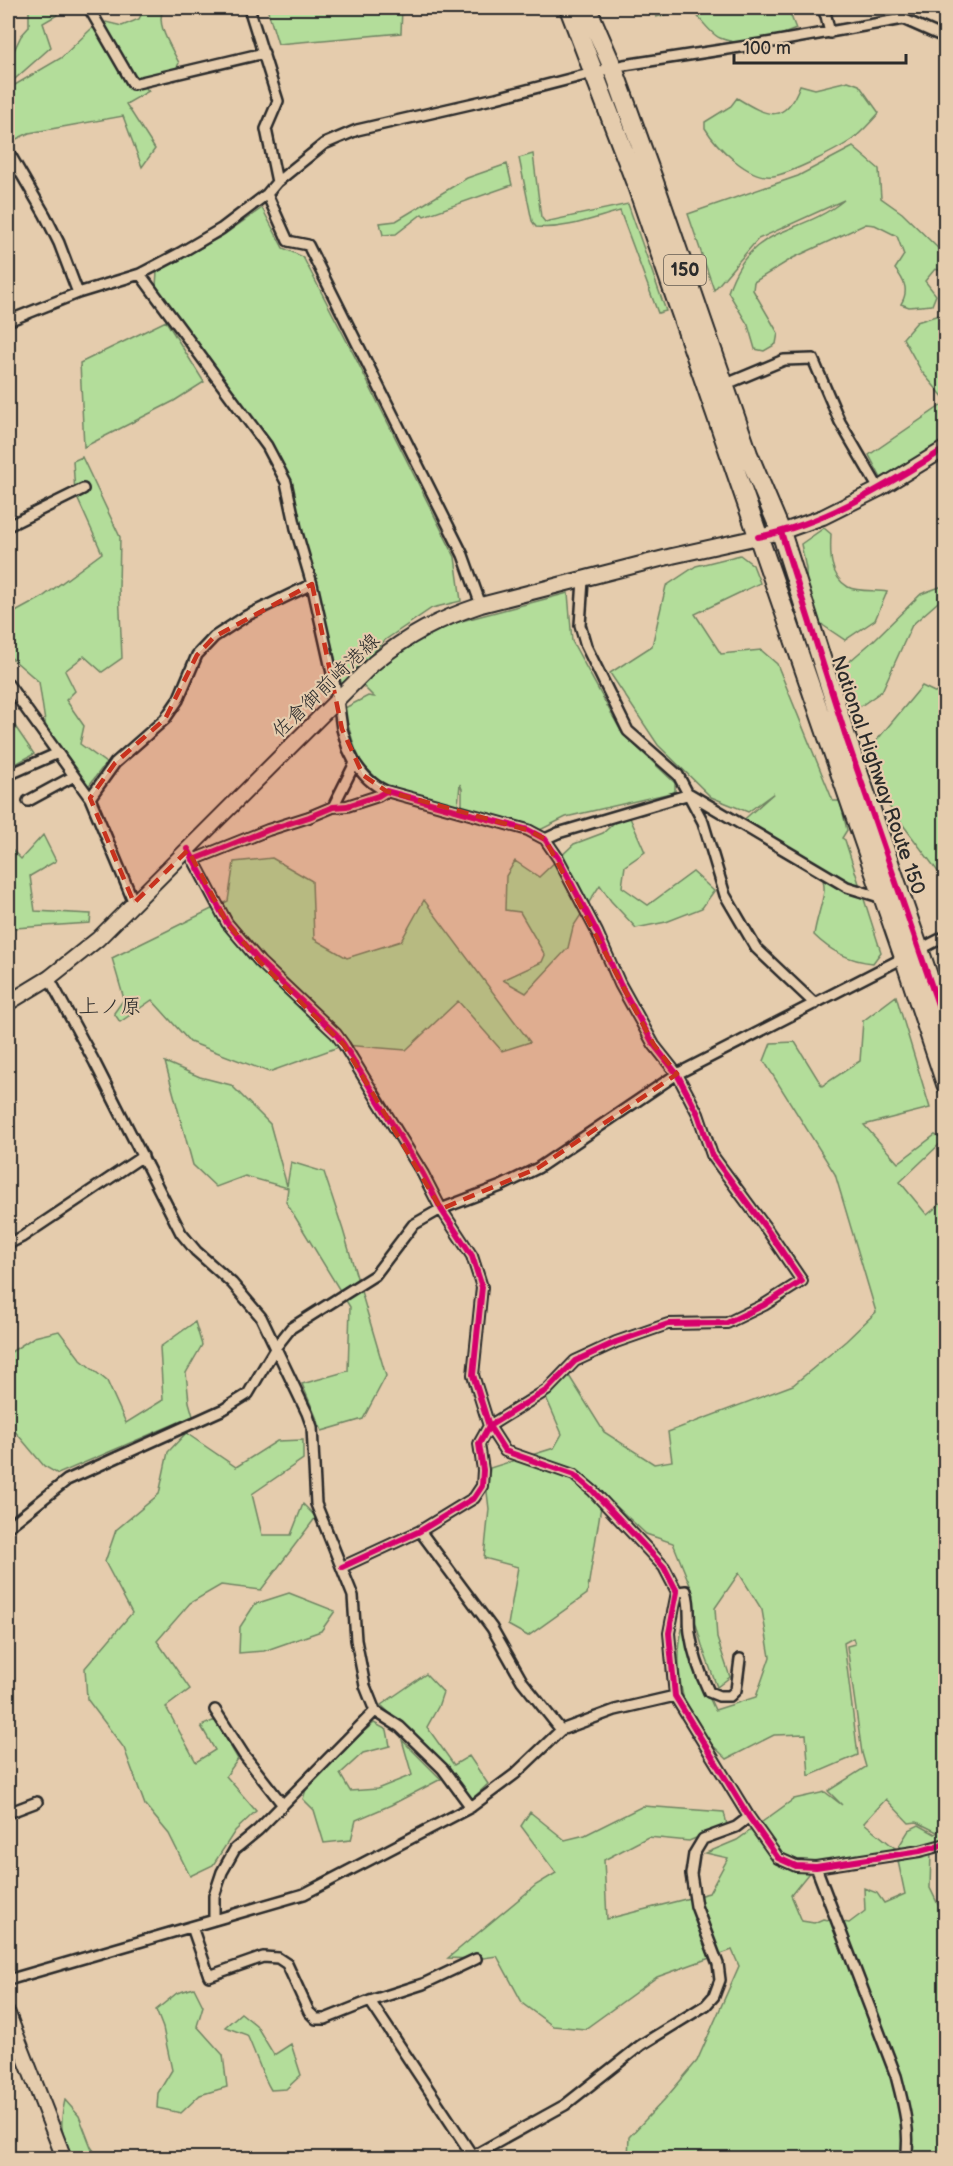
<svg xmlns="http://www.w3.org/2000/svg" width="953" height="2166" font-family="'Balsamiq Sans','Klee One',sans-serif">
  <rect width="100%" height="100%" fill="#e5ccad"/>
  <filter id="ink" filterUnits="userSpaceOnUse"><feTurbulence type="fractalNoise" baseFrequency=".0167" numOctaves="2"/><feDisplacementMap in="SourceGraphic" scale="12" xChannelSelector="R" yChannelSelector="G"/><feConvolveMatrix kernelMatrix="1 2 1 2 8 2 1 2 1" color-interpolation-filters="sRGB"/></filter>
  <g filter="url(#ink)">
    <path fill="#b3dd9a" stroke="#6f8462" stroke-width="1.5" d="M 29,8 L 56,8 L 57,15 L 43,23 L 51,47 L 8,85 L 8,63 L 21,36 L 29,27 Z
      M 141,8 L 164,8 C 154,23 172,48 179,63 L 176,69 C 162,74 146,80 132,77 L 149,91 L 126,104 L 155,149 L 142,167 L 123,116 L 29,133 L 8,143 L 8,89 L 61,58 L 91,29 L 99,25 L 102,27 L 106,22 L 122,26 L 139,19 L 143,11 Z
      M 267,8 L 402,8 L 401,33 L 278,44 Z
      M 656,8 L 788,8 L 796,29 C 772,39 746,49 720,38 C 711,35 697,15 691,8 L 656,17 Z
      M 848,81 L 859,85 L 879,113 C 871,122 862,132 853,139 C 839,149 790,174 773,176 C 749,180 716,146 705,128 L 705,122 L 731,106 L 737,98 C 768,117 785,125 800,85 L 815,89 Z
      M 853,147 L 879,169 L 881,198 L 902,213 L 945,255 L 945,272 L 935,269 L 925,281 L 936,295 L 932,305 L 909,307 L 901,304 C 909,291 905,281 895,269 L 904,255 L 897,236 L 875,225 L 866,224 L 793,258 L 754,282 L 753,290 L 778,333 L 776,344 L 764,351 L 755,349 L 748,325 L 728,292 C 751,222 798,238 844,200 L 758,239 L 714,290 L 688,214 L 798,176 Z
      M 533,154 L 541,217 L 545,222 L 628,204 L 666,311 L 658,313 L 620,211 C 594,218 565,230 536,227 L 532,221 L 519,158 Z
      M 507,164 L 512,185 L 424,216 L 422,214 L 396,234 L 383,235 L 380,223 L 396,221 L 467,178 Z
      M 262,208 L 283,248 L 303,257 L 355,357 L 455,557 L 461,601 L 432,608 L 385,640 L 342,686 L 289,477 L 156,286 L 157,272 L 222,236 Z
      M 945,313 L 946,313 L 945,399 L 922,372 L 903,338 L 917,322 Z
      M 166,321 L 204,382 L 174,401 L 84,447 L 80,363 Z
      M 945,403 L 945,441 L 881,478 L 869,455 Z
      M 82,457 L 120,537 L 119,589 L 122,658 L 102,672 L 84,656 L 65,671 L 75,691 L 66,700 L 84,726 L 80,744 L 106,763 L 87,788 L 47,735 L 39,682 L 8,655 L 8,616 L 41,598 L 102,553 L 75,493 L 73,461 Z
      M 824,528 L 831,534 C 830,552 829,576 848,587 C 857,592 876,590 887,592 L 875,620 L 845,640 L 824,626 L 806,610 L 806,569 L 801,544 Z
      M 740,555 L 753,565 L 760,583 L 695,614 L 721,654 L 761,650 L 777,664 L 833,801 L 840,801 L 847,830 L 842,838 L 845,840 L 881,952 L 873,963 C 851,961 830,951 814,935 C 816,920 822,906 824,891 C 825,884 821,875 822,867 L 740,823 L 774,793 L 748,812 L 711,797 L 658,745 L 610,673 L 652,646 L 666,586 L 696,566 Z
      M 945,585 L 945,596 L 912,625 L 882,691 L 841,720 L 836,673 L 873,641 L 921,594 Z
      M 568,593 L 572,641 L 622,733 L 675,783 L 675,792 L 566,817 L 540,830 L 462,807 L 462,789 L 460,784 L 458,806 L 386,787 L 359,761 L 343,709 L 368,696 L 374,697 L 362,685 L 380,666 L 407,644 L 458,622 Z
      M 922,686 L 945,697 L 945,881 L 885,801 L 872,746 Z
      M 8,716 L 34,754 L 8,768 Z
      M 627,811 L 645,852 L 625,866 L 622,887 L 648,905 L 693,872 L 714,891 L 702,908 L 666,922 L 636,928 L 611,901 L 600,885 L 573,927 L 568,948 L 526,993 L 503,980 L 542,962 L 545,955 L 520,912 L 505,910 L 506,876 L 515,861 L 539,877 L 574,844 L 603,833 Z
      M 43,835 L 56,861 L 30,876 L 35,911 L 91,914 L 90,923 L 15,928 L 8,915 L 8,846 L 21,859 Z
      M 272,858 L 312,881 L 314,939 L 347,958 L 401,941 L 424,900 L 530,1042 L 502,1051 L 458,1001 L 406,1050 L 344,1045 L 269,1072 L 190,1042 L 152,1000 L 120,1022 L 114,1013 L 124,999 L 112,958 L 228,901 L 234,862 Z
      M 896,996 L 930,1108 L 864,1125 L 898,1163 L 935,1135 L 944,1140 L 900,1182 L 927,1215 L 945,1200 L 946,1819 L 939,1830 L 945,1821 L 945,1843 L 908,1852 L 899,1846 L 909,1830 L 919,1825 L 935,1834 L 937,1832 L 917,1822 L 909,1823 L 886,1799 L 864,1823 L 895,1848 L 903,1851 L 816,1864 L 791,1895 L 802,1921 L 814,1923 L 823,1919 L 849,1923 L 865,1911 L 864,1888 L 877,1893 L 884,1903 L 905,1894 L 898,1861 L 931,1852 L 930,1888 L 945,1919 L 945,2158 L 628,2158 L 629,2137 L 665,2099 L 697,2061 L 739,1966 L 732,1950 L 657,1977 L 585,2029 L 553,2026 L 523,2004 L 497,1956 L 476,1959 L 448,1958 L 536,1885 L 556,1873 L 521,1826 L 530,1812 L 565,1840 L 585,1835 L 643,1806 L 724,1812 L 727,1825 L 689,1841 L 648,1837 L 604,1860 L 607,1919 L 709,1893 L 728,1858 L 706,1853 L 737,1840 L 794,1799 L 825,1792 L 842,1805 L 828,1791 L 866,1767 L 862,1753 L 847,1646 L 855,1644 L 853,1638 L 844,1643 L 858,1755 L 809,1776 L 806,1734 L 774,1735 L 727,1759 C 718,1750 708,1742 700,1732 C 678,1706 675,1657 683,1625 L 697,1671 L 715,1710 L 756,1697 L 770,1657 L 762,1610 L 739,1573 L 715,1608 L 717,1638 L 730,1677 L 717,1687 L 703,1649 L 690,1603 L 694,1595 L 673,1543 L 646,1534 L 603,1494 L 587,1594 L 528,1636 L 508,1625 L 518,1567 L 484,1558 L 489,1509 L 487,1492 L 490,1468 L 554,1448 L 562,1434 L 545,1395 L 566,1371 L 604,1432 L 654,1464 L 672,1461 L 668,1432 L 793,1385 L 846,1341 L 876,1312 L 835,1174 L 764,1061 L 771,1043 L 795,1042 L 822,1086 L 860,1061 L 863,1021 Z
      M 165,1062 L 200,1077 L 231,1085 L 270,1124 L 287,1186 L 291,1162 L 324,1172 L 343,1230 L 386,1376 L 363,1419 L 322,1431 L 302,1384 L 348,1371 L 350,1307 L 286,1202 L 288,1188 L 245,1176 L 216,1187 L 193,1165 Z
      M 195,1322 L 202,1345 L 186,1373 L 189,1402 L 193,1416 L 58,1474 L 44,1466 L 8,1423 L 8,1354 L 34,1337 L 59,1331 L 81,1360 L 107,1381 L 126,1423 L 163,1400 L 160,1347 Z
      M 186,1433 L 236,1467 L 277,1441 L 303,1440 L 303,1459 L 252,1494 L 262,1535 L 291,1535 L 303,1504 L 316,1517 L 261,1590 L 221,1585 L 190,1603 L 157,1641 L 190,1689 L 166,1707 L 196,1762 L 215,1750 L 201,1726 L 215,1720 L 238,1759 L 226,1776 L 256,1811 L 235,1831 L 213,1865 L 190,1876 L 169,1834 L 145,1805 L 124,1748 L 87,1699 L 85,1668 L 132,1613 L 105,1562 L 116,1530 L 159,1494 L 168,1452 Z
      M 289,1593 L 335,1611 L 321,1631 L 264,1651 L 239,1653 L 240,1627 L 255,1604 Z
      M 426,1674 L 443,1692 L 438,1707 L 427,1727 L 454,1765 L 469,1756 L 488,1784 L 471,1800 L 446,1766 L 381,1705 Z
      M 374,1723 L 387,1730 L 390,1746 L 363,1753 L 340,1774 L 350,1791 L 377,1789 L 412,1775 L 402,1740 L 441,1779 L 391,1805 L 356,1820 L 351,1840 L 324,1843 L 314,1810 L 303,1799 L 310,1777 Z
      M 194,1988 L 203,2006 L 197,2026 L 223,2055 L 227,2087 L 200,2095 L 181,2113 L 157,2108 L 158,2093 L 172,2070 L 163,2028 L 156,2010 L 177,1993 Z
      M 241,2013 L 256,2025 L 274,2055 L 291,2044 L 301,2075 L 286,2089 L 271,2090 C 261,2073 256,2054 247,2035 L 225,2027 Z
      M 65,2100 L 79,2116 L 91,2147 L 99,2158 L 73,2158 C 61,2134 59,2126 65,2100 Z"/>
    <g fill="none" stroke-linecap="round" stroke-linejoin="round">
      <defs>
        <path id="street" d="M 89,8 L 133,84 L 264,53
          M 249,8 L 278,101 L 266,129 L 277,182
          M 822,8 L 826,16 L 830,33
          M 898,8 L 903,19
          M 8,151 L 45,215 L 59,243 L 78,293
          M 267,194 L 288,241 L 308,245 L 463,555 L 481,605
          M 140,274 L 267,446 L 286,482 L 297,533 L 312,584 L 338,700 L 342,729 L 348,749 L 355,763 L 333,807
          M 8,321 L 78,293 L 140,274 L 180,253 L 221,229 L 267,194 L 277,182 L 324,144 L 357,130 L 496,98 L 624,65 L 773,42 L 903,19 L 946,38
          M 724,385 L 784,360 L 813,359 L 840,422 L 879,489
          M 8,526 L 83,489
          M 583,580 L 580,625 L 586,646 L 628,731 L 678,775 L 703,822 L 725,895 L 756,948 L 815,1004
          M 8,684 L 90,798 L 134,903
          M 355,763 C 364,776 371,784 386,791
          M 8,775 L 58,753
          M 90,798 L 115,763 L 165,719 L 178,700 L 197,655 L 214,637 L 246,616 L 312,584
          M 28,801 L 74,776
          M 545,839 L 558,833 L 690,794 L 847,887 L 883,898
          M 192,857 L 227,923 L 260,962 L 336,1034 L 344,1045 L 423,1174 L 441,1209 L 472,1256 L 482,1287 L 473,1375 L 489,1426 L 505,1451 L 574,1475 L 593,1491 L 664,1567 L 677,1592 L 669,1633 L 675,1696 L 749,1817 L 778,1858 L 796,1866 L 816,1867 L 920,1851 L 946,1844
          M 193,860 L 268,830 L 309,817 L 333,807 L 347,806 L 378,796 L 386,791 L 528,830 L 545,839 L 558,858 L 597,932 L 620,984 L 654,1045 L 677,1074 L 698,1114 L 712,1155 L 768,1231 L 802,1281 L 764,1305 L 727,1323 L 668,1324 L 616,1342 L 575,1361 L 547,1390 L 489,1426 L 479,1444 L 483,1470 L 482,1486 L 474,1498 L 420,1531 L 342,1567
          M 49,978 L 95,1063 L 181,1233 L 196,1251 L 232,1283 L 261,1317 L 307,1413 L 312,1427 L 316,1504 L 353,1596 L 356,1640 L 365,1686 L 375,1711 L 400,1727 L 443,1769 L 471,1807
          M 8,1244 L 22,1237 L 143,1156
          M 8,1527 L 67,1480 L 224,1409 L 248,1394 L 276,1347 L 291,1328 L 375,1275 L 413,1225 L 441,1209 L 501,1186 L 538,1168 L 677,1074 L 946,936
          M 420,1531 L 492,1628 L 522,1681 L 561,1730
          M 677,1592 L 686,1591 C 691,1606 688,1618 690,1633 C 693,1654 700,1673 709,1692 L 719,1696 L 730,1696 L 736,1690 L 740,1659
          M 215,1710 L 244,1755 L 283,1805
          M 8,1813 L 37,1802
          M 816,1867 L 896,2076 C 903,2103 911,2131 906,2158
          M 214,1920 L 214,1896 L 222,1872 L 235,1849 L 258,1830 L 375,1711
          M 192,1927 L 209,1976 L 263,1957 L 278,1958 L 287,1964 L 309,2012 L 316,2019 L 325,2019 L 370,2001 L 423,1984 L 476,1959
          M 8,1980 L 304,1894 L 471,1807 L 515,1774 L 561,1730 L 615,1710 L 675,1696
          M 370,2001 L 474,2158
          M 473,2156 L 565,2105 L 641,2045 L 706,2005 L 714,1996 L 720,1980 L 718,1964 L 696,1906 L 691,1874 L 694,1854 L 703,1839 L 736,1827 L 749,1817"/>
        <path id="secondary" d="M 8,1003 L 49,978 L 98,939 L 374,663 C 408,635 439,619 481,605 L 672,556 L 781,532 L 823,517 L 879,489 L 946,448
          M 8,2014 L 64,2158"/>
        <path id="highway" d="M 569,8 L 637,186 L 904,957 L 946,1084
          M 587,8 L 613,68 L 653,179 L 748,454 L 781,532 L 847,740 L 946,1028"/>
      </defs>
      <use href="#street" stroke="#2b2b2b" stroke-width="14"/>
      <use href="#secondary" stroke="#2b2b2b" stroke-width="18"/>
      <use href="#highway" stroke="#2b2b2b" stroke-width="22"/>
      <use href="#street" stroke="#e5ccad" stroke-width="9"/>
      <use href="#secondary" stroke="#e5ccad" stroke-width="14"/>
      <use href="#highway" stroke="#e5ccad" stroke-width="18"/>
      <defs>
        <path id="cycleway" d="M 781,532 L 847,740 L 946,1028
          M 758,537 C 827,523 887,485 946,448
          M 188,849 L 227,923 L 260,962 L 336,1034 L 344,1045 L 423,1174 L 441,1209 L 472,1256 L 482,1287 L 473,1375 L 489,1426 L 505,1451 L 574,1475 L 593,1491 L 664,1567 L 677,1592 L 669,1633 L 675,1696 L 749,1817 L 778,1858 L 796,1866 L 816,1867 L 920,1851 L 946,1844
          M 193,860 L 268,830 L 309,817 L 333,807 L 347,806 L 378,796 L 386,791 L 528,830 L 545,839 L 558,858 L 597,932 L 620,984 L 654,1045 L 677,1074 L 698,1114 L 712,1155 L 768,1231 L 802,1281 L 764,1305 L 727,1323 L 668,1324 L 616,1342 L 575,1361 L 547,1390 L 489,1426 L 479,1444 L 483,1470 L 482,1486 L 474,1498 L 420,1531 L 342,1567"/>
      </defs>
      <use href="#cycleway" stroke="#e5ccad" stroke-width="10"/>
      <use href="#cycleway" stroke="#d6006c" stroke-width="6"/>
    </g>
  </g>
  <path fill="#c8321e" fill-opacity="0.2" stroke="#c8321e" stroke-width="4.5" stroke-dasharray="12 8" stroke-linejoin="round" d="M 312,584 L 342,729 L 363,775 L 386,791 L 528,830 L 545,839 L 654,1045 L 677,1074 L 538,1168 L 441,1209 L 344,1045 L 260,962 L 227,923 L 188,850 L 134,903 L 90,798 L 115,763 L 165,719 L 197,655 L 214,637 Z"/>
  <g text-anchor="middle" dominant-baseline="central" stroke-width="4.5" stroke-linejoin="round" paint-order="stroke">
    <rect fill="#e5ccad" stroke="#635b52" stroke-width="1.5" x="664" y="255" width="42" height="30" rx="4.5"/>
    <g font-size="18" font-weight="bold" fill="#2b2b2b">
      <text x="685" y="270">150</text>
    </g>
    <g font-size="20" fill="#2b2b2b" stroke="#e5ccad">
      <text transform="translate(326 686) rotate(-44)">佐倉御前崎港線</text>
      <text transform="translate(878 775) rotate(71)">National Highway Route 150</text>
    </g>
    <g font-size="21" fill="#2b2b2b" stroke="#e5ccad">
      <text x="110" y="1006">上ノ原</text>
    </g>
  </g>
  <rect width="953" height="2166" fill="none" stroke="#e5ccad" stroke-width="30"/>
  <rect x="15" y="15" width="923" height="2136" fill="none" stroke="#2b2b2b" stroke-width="2" filter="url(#ink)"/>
  <path d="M734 54v9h172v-9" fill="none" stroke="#2b2b2b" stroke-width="3"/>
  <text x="743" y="54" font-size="18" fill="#2b2b2b" stroke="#e5ccad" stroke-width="4.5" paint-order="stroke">100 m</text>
</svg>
